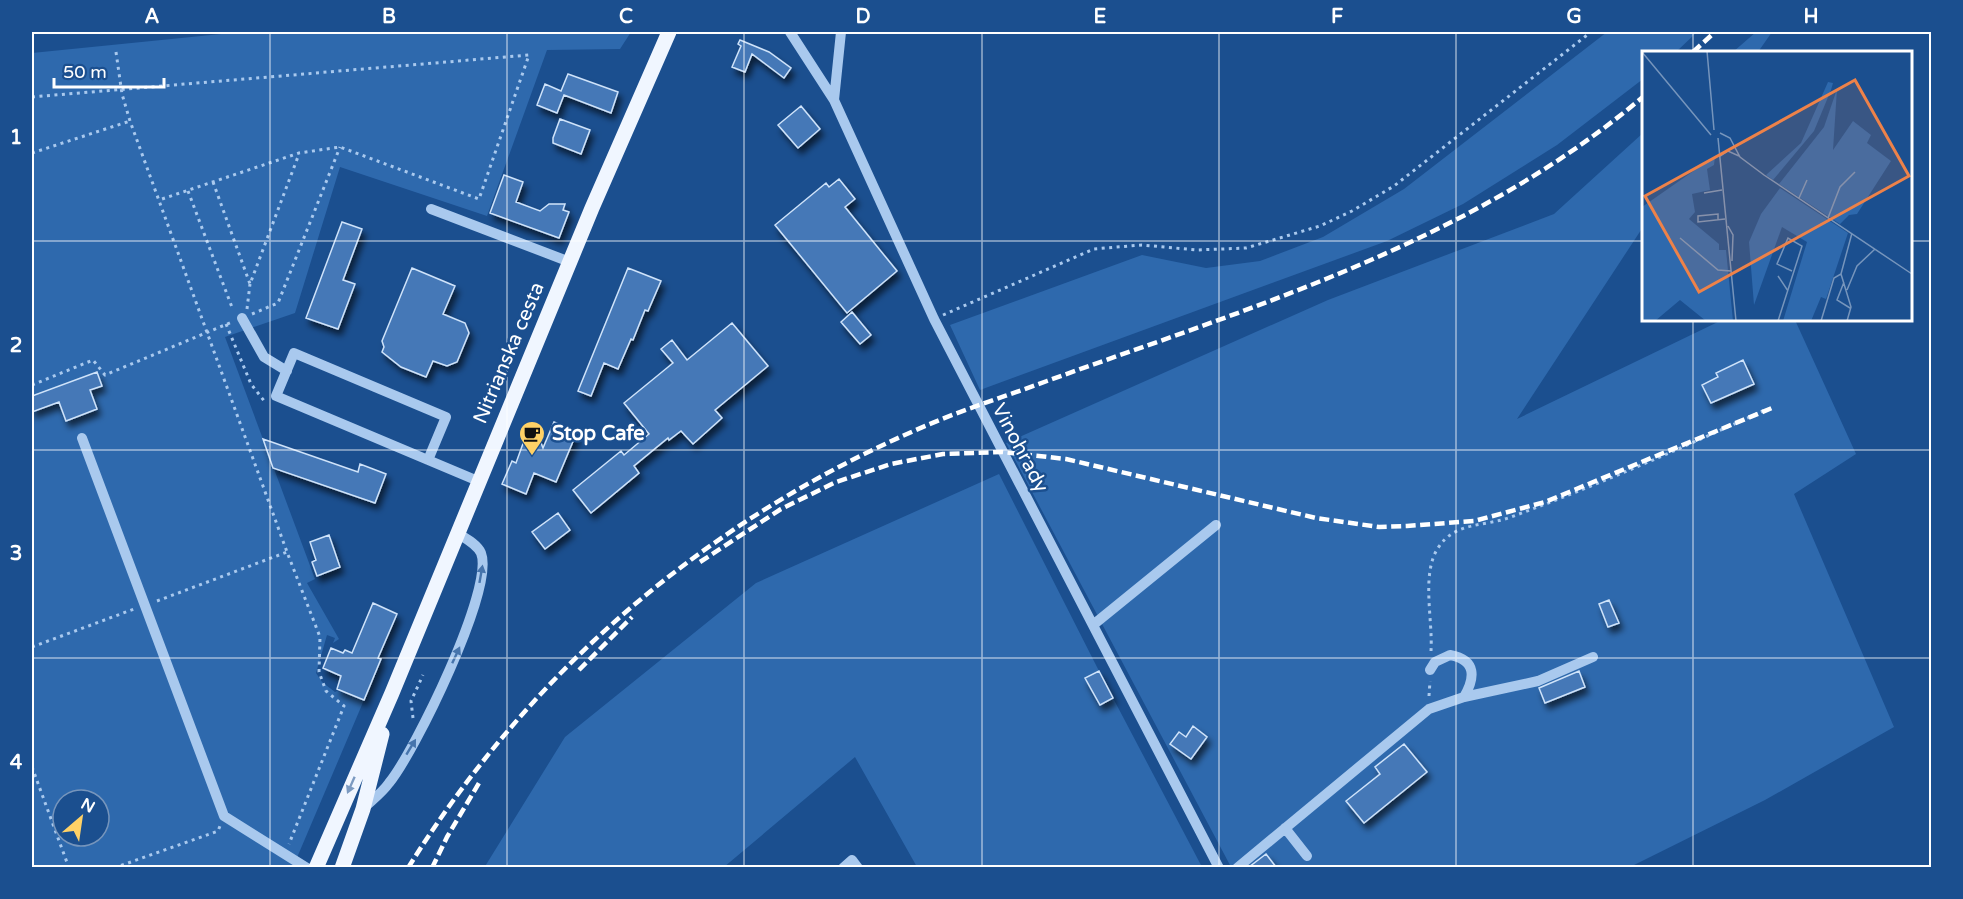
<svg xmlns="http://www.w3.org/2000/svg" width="1963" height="899" font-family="'Varela Round',sans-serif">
  <defs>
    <filter id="shadow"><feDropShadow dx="3.5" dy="6" stdDeviation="3" flood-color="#0009"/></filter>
  </defs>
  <rect width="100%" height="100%" fill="#1b4f8f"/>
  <path fill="#2e69ad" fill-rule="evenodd" d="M 241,32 L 631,32 L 620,49 L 547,50 L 487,216 L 340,167 L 295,313 L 225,337 L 315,579 L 307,583 L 339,639 L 333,643 L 335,638 L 327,635 L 316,673 L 322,682 L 335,692 L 337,691 L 364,700 L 293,867 L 32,867 L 32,53 ZM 63,800 L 99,800 L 99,836 L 63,836 Z
    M 1607,32 L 1697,32 L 1676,52 L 1644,52 L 1643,79 L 1557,145 L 1463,204 L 1387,241 L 980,390 L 950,325 L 1142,255 L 1206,268 L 1260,261 L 1323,237 L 1404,189 Z
    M 1756,32 L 1772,32 L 1758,52 L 1733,52 Z
    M 1643,133 L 1643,227 L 1517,419 L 1722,320 L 1795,320 L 1856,454 L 1794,494 L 1894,727 L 1765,800 L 1630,867 L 1231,867 L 1006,443 L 1328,300 L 1554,214 Z
    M 999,474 L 1099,671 L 1086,678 L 1099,705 L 1113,698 L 1202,867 L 917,867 L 855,757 L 724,867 L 484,868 L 565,737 L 756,583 Z"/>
  <path fill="#4478b7" stroke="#cfe3fa" stroke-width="1.5" filter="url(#shadow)" d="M 740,40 L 769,52 L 791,68 L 784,78 L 752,54 L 745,72 L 732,67 L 741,46 L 738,44 Z
    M 568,74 L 618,92 L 611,113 L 564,95 L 557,113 L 537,105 L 545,84 L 561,91 Z
    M 801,106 L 820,129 L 798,148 L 778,125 Z
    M 560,119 L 590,130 L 581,154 L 553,143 L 553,138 Z
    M 504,175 L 523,182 L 516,202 L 540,211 L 549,204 L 565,204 L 563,210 L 569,212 L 559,238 L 490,213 Z
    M 839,179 L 855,199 L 845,207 L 897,271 L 847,313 L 775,225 L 826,183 L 829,187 Z
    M 342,222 L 362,229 L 343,280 L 355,284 L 338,329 L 306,318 Z
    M 412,268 L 455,286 L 443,314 L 465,323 L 469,333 L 457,362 L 447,366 L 433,361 L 426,377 L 401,367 L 382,352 L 384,347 L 382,341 Z
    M 628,268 L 661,281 L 648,311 L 645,310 L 633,340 L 631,339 L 618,369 L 604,363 L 591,396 L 578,391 Z
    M 852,312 L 871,335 L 860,344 L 841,322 Z
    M 732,323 L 768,366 L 715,410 L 722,418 L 693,444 L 681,431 L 669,440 L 668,438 L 634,466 L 639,473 L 591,513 L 573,490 L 621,451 L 624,455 L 649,434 L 624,403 L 673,363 L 661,349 L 672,340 L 687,360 Z
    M 1743,360 L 1754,384 L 1711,403 L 1702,385 L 1718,377 L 1716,373 Z
    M 97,372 L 102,386 L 90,390 L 97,409 L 66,421 L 59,402 L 32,412 L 32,396 Z
    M 554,422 L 577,432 L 556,482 L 534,473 L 526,494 L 502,484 L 512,461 L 516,463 L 529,427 L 536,430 L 543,448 Z
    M 263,439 L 358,472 L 360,464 L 386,474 L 375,503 L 273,468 Z
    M 558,513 L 570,530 L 545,549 L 532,532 Z
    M 329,535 L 340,567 L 317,576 L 312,562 L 316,560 L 310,542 Z
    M 1609,600 L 1619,623 L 1608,627 L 1599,604 Z
    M 373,603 L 397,614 L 378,658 L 381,659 L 364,700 L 337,689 L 341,676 L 323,668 L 331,648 L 343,653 L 345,650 L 352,653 Z
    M 1099,671 L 1113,698 L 1100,705 L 1085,678 Z
    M 1579,671 L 1585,687 L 1545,703 L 1539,688 Z
    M 1193,726 L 1207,737 L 1191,759 L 1170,744 L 1179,732 L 1186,737 Z
    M 1404,744 L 1427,772 L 1364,823 L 1346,801 L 1380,774 L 1375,767 Z
    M 1266,854 L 1276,867 L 1249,867 Z"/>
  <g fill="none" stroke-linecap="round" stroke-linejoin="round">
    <path stroke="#a9c9ee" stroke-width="3" stroke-dasharray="3 4.5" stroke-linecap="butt" d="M 116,52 L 122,94 L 130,121 L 287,552 L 320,637 L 319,672 L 326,691 L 344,706 L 289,844
      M 32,97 L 529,55 L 479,199 L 340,147 L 299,153 L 159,200
      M 32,153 L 130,121
      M 213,182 L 250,284 L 299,154
      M 188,191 L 233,310
      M 247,309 L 250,284
      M 252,314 L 278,303 L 340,147
      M 943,315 L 1094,249 L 1142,245 L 1197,250 L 1246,248 L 1320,226 L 1352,211 L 1394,186 L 1591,32
      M 226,324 L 251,384 L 265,402
      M 32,385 L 93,360 L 105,375 L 232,322
      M 157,601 L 287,552
      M 32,647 L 134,609
      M 1431,651 C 1433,620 1421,574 1438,548 C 1455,521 1485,527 1511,517 C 1598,485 1682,448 1767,409
      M 1429,696 L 1430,681
      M 413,718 L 411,701 L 423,675
      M 32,767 L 69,868
      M 114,868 L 218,831 L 220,826"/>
    <path stroke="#a9c9ee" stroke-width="10" d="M 790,32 L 834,100
      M 841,32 L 834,100 L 934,319 L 1219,868
      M 431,209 L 570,262
      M 242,318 L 264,357 L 287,371
      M 82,438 L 224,816 L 307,868
      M 428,460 L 446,417 L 294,353 L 276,396 L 478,481
      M 1093,625 L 1216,525
      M 1430,670 L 1435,662 L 1450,655 C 1477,660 1475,678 1464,697
      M 363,809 C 371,801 382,793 389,783 C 414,753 495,588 481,553 C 477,544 465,538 457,533
      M 1285,828 L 1307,856
      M 843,868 L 852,860 L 858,868
      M 1237,868 L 1429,709 L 1464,697 L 1538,681 L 1593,657"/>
    <path stroke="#f0f6ff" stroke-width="15" d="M 316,868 L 392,693 L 592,208 L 669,32
      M 342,868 L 363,809 L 382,734"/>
    <path stroke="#fff" stroke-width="4.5" stroke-dasharray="10 4.5" stroke-linecap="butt" d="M 1693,52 L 1715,32
      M 700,562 L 781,509 L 836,482 L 891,464 L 943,454 L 1002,452 L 1066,459 L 1316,518 L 1379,527 L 1407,526 L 1474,521 L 1545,502 L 1772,408
      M 579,670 L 632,617
      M 408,868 C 535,663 719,510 942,419 C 977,405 1012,394 1047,381 C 1255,306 1472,242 1644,96
      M 432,868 L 447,837 L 479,783"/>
  </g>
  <defs><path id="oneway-solid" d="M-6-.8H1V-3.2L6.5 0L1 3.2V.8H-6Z" transform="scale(1.5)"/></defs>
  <g fill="#4674ac">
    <use href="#oneway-solid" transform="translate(481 574) rotate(-80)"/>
    <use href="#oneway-solid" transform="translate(456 655) rotate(-65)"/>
    <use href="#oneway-solid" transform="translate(411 747) rotate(-59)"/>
  </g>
  <use fill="#7b9ac1" href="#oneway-solid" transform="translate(351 785) rotate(114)"/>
  <path fill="none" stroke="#fff" stroke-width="1.5" stroke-opacity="0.55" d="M 270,32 L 270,868M 507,32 L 507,868M 744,32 L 744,868M 982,32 L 982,868M 1219,32 L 1219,868M 1456,32 L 1456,868M 1693,32 L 1693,52M 32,241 L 1644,241M 1910,241 L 1932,241M 1693,320 L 1693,868M 32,450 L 1932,450M 32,658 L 1932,658"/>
  <defs>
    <symbol id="cafe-pin" viewBox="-11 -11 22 30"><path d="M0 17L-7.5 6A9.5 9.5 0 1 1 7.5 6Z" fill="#ffd166" stroke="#1b4f8f"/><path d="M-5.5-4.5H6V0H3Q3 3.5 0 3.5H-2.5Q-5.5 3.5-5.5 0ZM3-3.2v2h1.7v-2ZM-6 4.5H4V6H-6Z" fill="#111"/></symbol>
  </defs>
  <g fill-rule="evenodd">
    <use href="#cafe-pin" x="517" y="419" width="30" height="40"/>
  </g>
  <g text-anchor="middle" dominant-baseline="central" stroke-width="5" stroke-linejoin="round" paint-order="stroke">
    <g font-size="20" fill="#fff" stroke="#1b4f8f">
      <text transform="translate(509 353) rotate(-67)">Nitrianska cesta</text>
      <text transform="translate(1020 448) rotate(62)">Vinohrady</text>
    </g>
    <g font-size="20" font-weight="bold" fill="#fff" stroke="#1b4f8f" text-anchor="start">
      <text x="552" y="434">Stop Cafe</text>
    </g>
  </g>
  <g transform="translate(1642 51)">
    <rect width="270" height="270" fill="#1b4f8f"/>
    <path d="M 186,31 L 191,32 L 189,39 L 172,80 L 131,129 L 124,124 L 159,92 ZM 195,38 L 191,99 L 211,70 L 229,84 L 225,92 L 249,110 L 215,163 L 207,164 L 198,173 L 137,133 L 182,76 ZM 73,105 L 72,114 L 65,118 L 68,139 L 50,143 L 53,161 L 47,168 L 77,193 L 77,199 L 84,199 L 91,270 L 64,270 L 38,249 L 13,270 L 0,270 L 0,156 ZM 138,137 L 206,182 L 184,248 L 179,246 L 169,270 L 141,270 L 165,191 L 140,176 L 112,254 L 107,191 L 119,163 Z" fill="#2e69ad"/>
    <path fill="none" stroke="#7695bc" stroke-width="1.5" d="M 65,0 L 72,79M 0,1 L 69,84M 78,82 L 88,87 L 98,106 L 122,124 L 270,223M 76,87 L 94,270M 77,106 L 86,100 L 97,105M 62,142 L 80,139M 157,147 L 165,129M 186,167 L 198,136 L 213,121M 76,169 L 76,163 L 56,165 L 56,171 L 83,168M 86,175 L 91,184 L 90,210M 38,187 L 76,219 L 89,220M 199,223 L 209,256 L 205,270M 136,225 L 146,240M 202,231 L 195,249 L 208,257M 205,239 L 215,215 L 233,198M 136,270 L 160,195 L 146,187 L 135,213 L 150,220M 179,270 L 192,227 L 199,223 L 210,182"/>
    <path fill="#ee8249" fill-opacity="0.15" stroke="#ee8249" stroke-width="3" d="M 213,29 L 267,125 L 57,241 L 3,145 Z"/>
    <rect width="270" height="270" fill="none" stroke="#fff" stroke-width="3"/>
  </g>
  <rect width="1963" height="899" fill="none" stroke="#1b4f8f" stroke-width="66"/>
  <g transform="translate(81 818) rotate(29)"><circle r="28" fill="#1b4f8f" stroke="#7695bc" stroke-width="1.5"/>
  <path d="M0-4.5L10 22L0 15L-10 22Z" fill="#ffd166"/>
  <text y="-9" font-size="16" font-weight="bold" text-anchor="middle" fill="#ffffff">N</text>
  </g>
  <path d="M54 78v9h110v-9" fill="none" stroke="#ffffff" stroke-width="3"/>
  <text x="63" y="78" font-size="18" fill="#ffffff" stroke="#1b4f8f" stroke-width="4.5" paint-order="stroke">50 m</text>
  <rect x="33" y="33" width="1897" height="833" fill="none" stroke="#fff" stroke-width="2"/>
  <g font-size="20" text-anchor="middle" font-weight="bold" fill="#fff">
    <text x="152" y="23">A</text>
    <text x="389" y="23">B</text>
    <text x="626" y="23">C</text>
    <text x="863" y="23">D</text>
    <text x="1100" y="23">E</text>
    <text x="1337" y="23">F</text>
    <text x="1574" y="23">G</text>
    <text x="1811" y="23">H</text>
    <text x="16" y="144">1</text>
    <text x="16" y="352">2</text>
    <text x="16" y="560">3</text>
    <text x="16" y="769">4</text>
  </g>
</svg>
